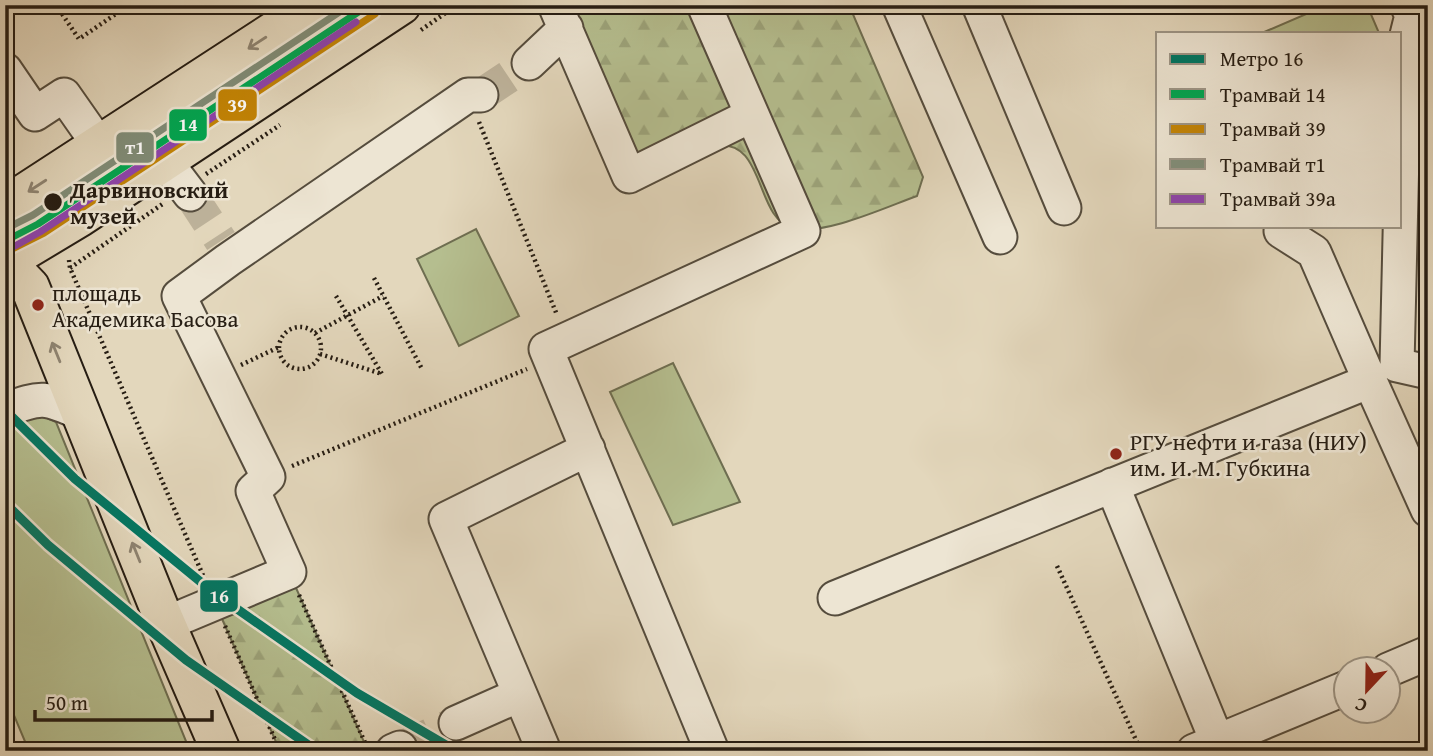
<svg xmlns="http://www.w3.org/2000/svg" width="1433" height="756" font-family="'Gentium Book Plus',serif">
  <defs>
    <pattern id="forest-firs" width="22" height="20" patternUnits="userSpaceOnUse" patternTransform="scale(1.75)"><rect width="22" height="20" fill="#b5be8f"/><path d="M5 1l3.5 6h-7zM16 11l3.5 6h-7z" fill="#9ca37a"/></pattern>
  </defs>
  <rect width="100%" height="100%" fill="#e3d7bc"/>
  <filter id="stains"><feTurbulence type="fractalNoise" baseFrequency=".00286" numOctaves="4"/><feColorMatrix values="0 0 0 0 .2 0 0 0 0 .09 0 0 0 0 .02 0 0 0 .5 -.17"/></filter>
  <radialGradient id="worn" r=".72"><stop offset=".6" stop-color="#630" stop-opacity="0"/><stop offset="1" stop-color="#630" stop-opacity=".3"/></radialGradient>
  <path fill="#b5be8f" stroke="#6e6e51" stroke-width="2" d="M 1327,5 L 1367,5 L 1379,33 L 1262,33 Z
    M 476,229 L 519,316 L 459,346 L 417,259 Z
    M 673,363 L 740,502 L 673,525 L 610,392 Z
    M 31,411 L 56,422 L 190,751 L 29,751 L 5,694 L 5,422 Z"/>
  <path fill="url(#forest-firs)" stroke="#6e6e51" stroke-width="2" d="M 566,5 L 849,5 L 923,177 L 917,196 C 886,207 824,236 793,228 C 754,219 766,136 714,146 C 699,149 675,164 660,172 L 630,149 Z
    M 289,572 L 368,751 L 280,751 L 215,603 Z"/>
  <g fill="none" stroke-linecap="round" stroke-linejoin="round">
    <path stroke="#bdb29a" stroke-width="33" stroke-dasharray="33 17" stroke-linecap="butt" d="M 481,95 L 529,63
      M 190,194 L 221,241
      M 400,748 L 456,723"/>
    <defs>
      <path id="minor" d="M 555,5 L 629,176 L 752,115
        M 704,5 L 803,231 L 546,349 L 712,751
        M 899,5 L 1000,237
        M 979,5 L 1064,208
        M 1407,5 L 1412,15 L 1406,39 L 1404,68 L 1397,365 L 1428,372
        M 529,63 L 566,28
        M 5,70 L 35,114 L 64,95 L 99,145
        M 165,161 L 190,194
        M 1281,231 L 1314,252 L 1370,381
        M 5,410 C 42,396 45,397 81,413
        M 1112,485 L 1217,741
        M 835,598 L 1370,381 L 1428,510
        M 165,624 L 289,572 L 253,491 L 268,477 L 179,296 L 228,260 L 468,95 L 481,95
        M 1388,670 L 1428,653
        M 456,723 L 519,695
        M 393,751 L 400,748
        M 544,751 L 446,519 L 588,449
        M 1194,751 L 1346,688"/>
      <path id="major" d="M 5,206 L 314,5
        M 5,261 L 30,287 L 162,615 L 221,751
        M 5,262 L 80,217 L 401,5"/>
    </defs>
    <use href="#minor" stroke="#554c3d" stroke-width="37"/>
    <use href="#major" stroke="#261d13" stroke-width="42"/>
    <path stroke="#261d13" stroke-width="4.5" stroke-dasharray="2 3.5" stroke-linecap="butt" d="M 56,5 L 79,39 L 129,5
      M 421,30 L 457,5
      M 479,122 L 557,315
      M 206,174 L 280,125
      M 69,260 L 70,268 L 205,580
      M 70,268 L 164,203
      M 374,278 L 422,369
      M 336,296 L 382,374
      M279 348a21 21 0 1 1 42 0a21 21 0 1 1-42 0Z
      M 315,333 L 383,296
      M 320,354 L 382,374
      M 241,365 L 279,347
      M 292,466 L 527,369
      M 1057,566 L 1141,751
      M 299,595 L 367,747
      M 225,626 L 280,751"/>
    <use href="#minor" stroke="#ede5d3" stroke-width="33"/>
    <use href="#major" stroke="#e3d7bc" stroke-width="38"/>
    <defs>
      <path id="tram-1" d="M 5,241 L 38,224 L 369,5"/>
      <path id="tram-2" d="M 10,250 L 44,233 L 375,14"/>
      <path id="tram-3" d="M 5,229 L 33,215 L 350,5"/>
      <path id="tram-4" d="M 15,246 L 40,232 L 356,22"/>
    </defs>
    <use href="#tram-1" stroke="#ede5d3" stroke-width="12"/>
    <use href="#tram-2" stroke="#ede5d3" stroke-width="12"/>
    <use href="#tram-3" stroke="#ede5d3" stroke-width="12"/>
    <use href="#tram-4" stroke="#ede5d3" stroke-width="12"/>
    <use href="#tram-1" stroke="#00a651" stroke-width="7"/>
    <use href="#tram-2" stroke="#c38405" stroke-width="7"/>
    <use href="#tram-3" stroke="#808c77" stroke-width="7"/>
    <use href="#tram-4" stroke="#8e44ad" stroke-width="7"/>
    <defs>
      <path id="metro-1" d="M 5,410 L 75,479 L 213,592 L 357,693 L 456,751
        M 5,503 L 48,545 L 186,660 L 317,751"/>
    </defs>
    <use href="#metro-1" stroke="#ede5d3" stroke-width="14"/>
    <use href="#metro-1" stroke="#007763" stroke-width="9"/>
  </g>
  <defs><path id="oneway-shaft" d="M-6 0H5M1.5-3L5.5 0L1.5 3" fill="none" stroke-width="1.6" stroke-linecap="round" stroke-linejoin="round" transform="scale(1.75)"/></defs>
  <g stroke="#8e8370">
    <use href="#oneway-shaft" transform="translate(257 43) rotate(147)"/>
    <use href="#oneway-shaft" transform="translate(37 186) rotate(147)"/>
    <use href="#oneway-shaft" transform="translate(56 352) rotate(-112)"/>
    <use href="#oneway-shaft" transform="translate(136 552) rotate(-112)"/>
  </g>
  <circle fill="#261d13" stroke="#ede5d3" stroke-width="2.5" cx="53" cy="202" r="10"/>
  <g fill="#8f2418" stroke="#ede5d3" stroke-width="2.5">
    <circle cx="38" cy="305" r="7"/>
    <circle cx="1116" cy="454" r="7"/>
  </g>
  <g text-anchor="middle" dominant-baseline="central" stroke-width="5" stroke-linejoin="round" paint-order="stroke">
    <g font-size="23" font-weight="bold" fill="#261d13" stroke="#ede5d3" text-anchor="start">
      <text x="70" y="189">Дарвиновский<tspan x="70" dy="26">музей</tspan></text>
    </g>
    <g font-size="23" fill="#261d13" stroke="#ede5d3" text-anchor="start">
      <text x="52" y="292">площадь<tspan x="52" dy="26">Академика Басова</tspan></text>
      <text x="1130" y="441">РГУ нефти и газа (НИУ)<tspan x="1130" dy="26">им. И. М. Губкина</tspan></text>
    </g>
  </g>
  <g stroke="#ede5d3" stroke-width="2.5">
    <rect x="217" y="88" width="41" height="34" rx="7" fill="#c38405"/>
    <rect x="168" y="108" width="40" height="34" rx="7" fill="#00a651"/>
    <rect x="115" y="131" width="40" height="33" rx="7" fill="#808c77"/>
    <rect x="199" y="579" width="40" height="34" rx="7" fill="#007763"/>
  </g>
  <g font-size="19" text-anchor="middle" font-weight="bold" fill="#fff">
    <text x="237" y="112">39</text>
    <text x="188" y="131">14</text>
    <text x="135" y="154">т1</text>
    <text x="219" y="603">16</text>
  </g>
  <rect width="1433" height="756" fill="none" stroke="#e3d7bc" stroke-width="28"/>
  <rect x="7" y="7" width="1419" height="742" fill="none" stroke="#261d13" stroke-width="3.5"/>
  <rect x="14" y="14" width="1405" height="728" fill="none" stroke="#261d13" stroke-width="2"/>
  <rect x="1156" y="32" width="245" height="196" fill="#ede5d3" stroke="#9d9586" stroke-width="2"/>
  <rect x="1170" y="54" width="35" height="10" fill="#007763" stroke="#9d9586" stroke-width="2"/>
  <text x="1220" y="66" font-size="21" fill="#261d13">Метро 16</text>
  <rect x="1170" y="89" width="35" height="10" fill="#00a651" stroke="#9d9586" stroke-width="2"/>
  <text x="1220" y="102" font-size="21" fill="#261d13">Трамвай 14</text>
  <rect x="1170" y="124" width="35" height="10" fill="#c38405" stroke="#9d9586" stroke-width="2"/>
  <text x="1220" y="136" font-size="21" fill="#261d13">Трамвай 39</text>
  <rect x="1170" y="159" width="35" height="10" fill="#808c77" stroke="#9d9586" stroke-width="2"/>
  <text x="1220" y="172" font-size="21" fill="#261d13">Трамвай т1</text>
  <rect x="1170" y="194" width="35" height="10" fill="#8e44ad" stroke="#9d9586" stroke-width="2"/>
  <text x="1220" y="206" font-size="21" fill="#261d13">Трамвай 39а</text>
  <g transform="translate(1367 690) rotate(202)"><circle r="33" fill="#ede5d3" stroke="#9d9586" stroke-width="2"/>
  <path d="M0-5L12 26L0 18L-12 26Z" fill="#8f2418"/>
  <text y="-10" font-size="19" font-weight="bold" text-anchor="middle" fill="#261d13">С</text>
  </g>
  <path d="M35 710v10h177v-10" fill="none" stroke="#261d13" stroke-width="3.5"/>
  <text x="46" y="710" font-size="21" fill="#261d13" stroke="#ede5d3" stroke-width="5" paint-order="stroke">50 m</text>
  <rect width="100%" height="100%" filter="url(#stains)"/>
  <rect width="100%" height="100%" fill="url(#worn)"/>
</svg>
